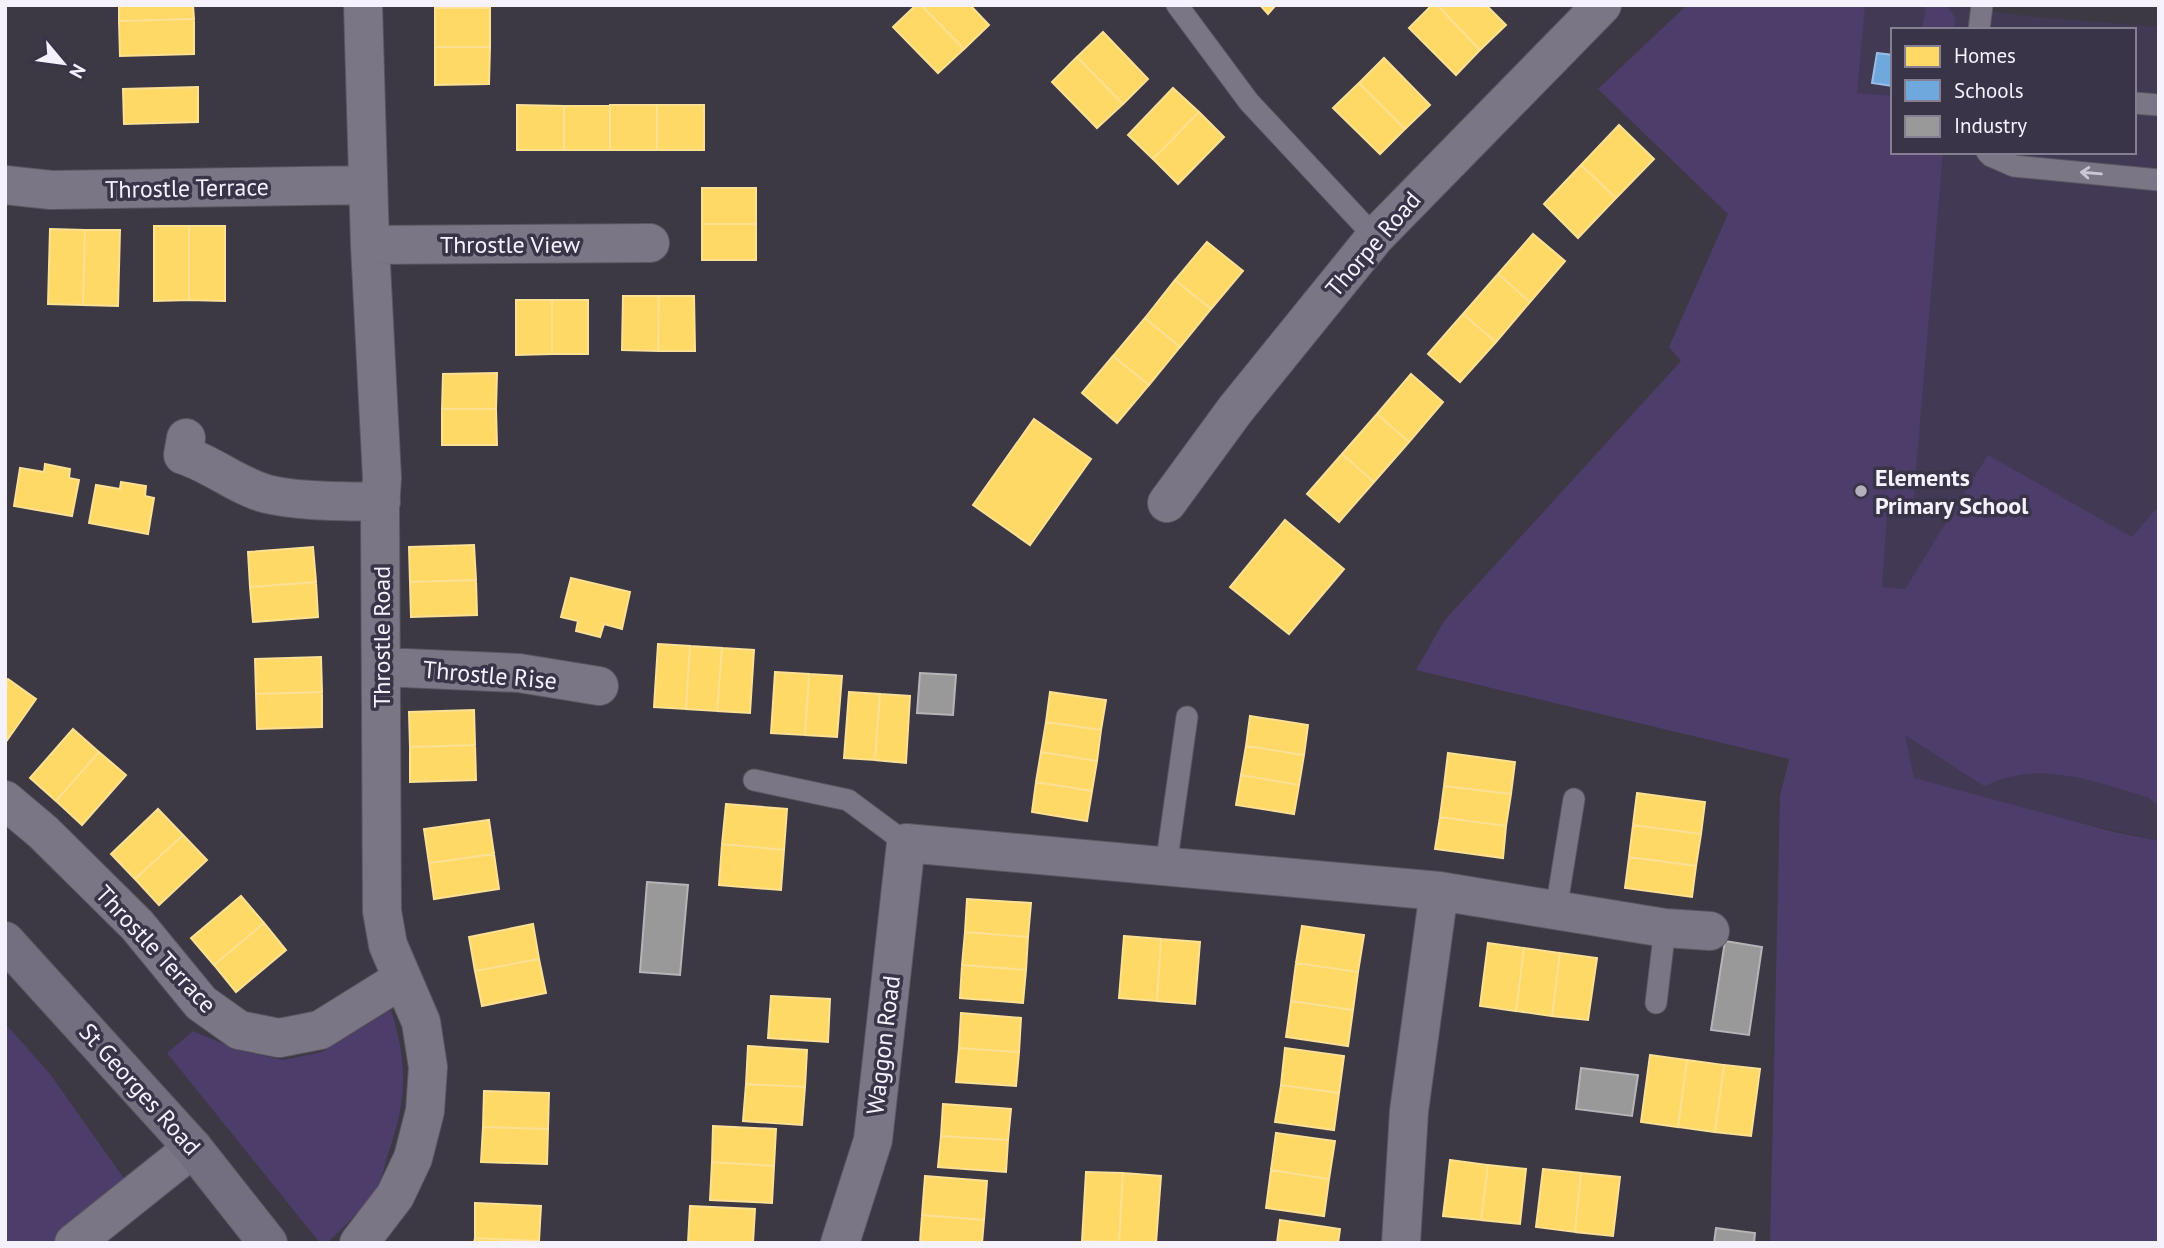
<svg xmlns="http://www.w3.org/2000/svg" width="2164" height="1248" font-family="'PT Sans',sans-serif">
  <rect width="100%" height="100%" fill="#3c3944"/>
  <path fill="#423a54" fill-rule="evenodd" d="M 1687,5 L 1951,5 L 2025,16 L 2159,27 L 2159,841 L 1416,670 L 1444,621 L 1681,361 L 1669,347 L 1728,214 L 1598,89 ZM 1893,30 L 2134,30 L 2134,152 L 1893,152 Z"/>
  <path fill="#4c3d6a" d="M 1687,5 L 1865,5 L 1857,93 L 1893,96 L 1893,152 L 1943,152 L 1913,504 L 1888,502 L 1882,587 L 1905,589 L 1988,455 L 2132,537 L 2156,509 L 2159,509 L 2159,807 L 2148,797 C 2104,785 2055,765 2009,777 C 2001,779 1992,783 1984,786 L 1905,735 L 1914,778 L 2114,832 L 2159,841 L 2159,1243 L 1770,1243 L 1780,796 L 1789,759 L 1416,670 L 1444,621 L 1681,361 L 1669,347 L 1728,214 L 1598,89 Z
    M 1926,5 L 1946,5 L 1955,17 L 1954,30 L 1922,30 Z
    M 391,1010 C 408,1064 407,1101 388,1154 C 385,1164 383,1176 378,1185 C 365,1207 346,1225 327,1243 L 320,1243 L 167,1053 L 193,1031 L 238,1050 L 283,1060 L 322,1052 Z
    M 5,1023 L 50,1074 L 135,1194 L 74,1243 L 5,1243 Z"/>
  <path fill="#ffd966" stroke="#fce093" stroke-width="2" d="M 119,5 L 193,5 L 194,19 L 119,21 Z
    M 435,5 L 490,5 L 490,8 L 435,8 Z
    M 916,5 L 921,5 L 964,49 L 938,73 L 893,27 Z
    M 921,5 L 970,5 L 989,25 L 964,49 Z
    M 1260,5 L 1276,5 L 1268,14 Z
    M 1432,5 L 1437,5 L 1480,50 L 1456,75 L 1409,28 Z
    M 1437,5 L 1486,5 L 1506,25 L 1480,50 Z
    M 435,8 L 490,8 L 490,47 L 435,47 Z
    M 194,19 L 194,54 L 120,56 L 119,21 Z
    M 1103,32 L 1148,79 L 1123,104 L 1077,57 Z
    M 435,47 L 490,47 L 489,84 L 435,85 Z
    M 1077,57 L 1123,104 L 1097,128 L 1052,82 Z
    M 1384,58 L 1430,105 L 1405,129 L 1359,83 Z
    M 1359,83 L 1405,129 L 1380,154 L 1333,108 Z
    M 198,87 L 198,122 L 124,124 L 123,89 Z
    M 1173,88 L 1199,112 L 1153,159 L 1128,135 Z
    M 517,105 L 564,106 L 564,150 L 517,150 Z
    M 610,105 L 657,105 L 657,150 L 610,150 Z
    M 610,105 L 610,150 L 564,150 L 564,106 Z
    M 657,105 L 704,105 L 704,150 L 657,150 Z
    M 1199,112 L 1224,137 L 1178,184 L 1153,159 Z
    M 1619,125 L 1654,159 L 1616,198 L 1581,165 Z
    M 1581,165 L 1616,198 L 1578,238 L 1544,204 Z
    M 702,188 L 756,188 L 756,224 L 702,224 Z
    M 702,224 L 756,224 L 756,260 L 702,260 Z
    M 154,226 L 189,226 L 189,300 L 154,301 Z
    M 189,226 L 225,226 L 225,301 L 189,300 Z
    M 50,229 L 85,230 L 83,305 L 48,304 Z
    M 85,230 L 120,230 L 118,306 L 83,305 Z
    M 1533,234 L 1565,261 L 1530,302 L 1498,274 Z
    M 1207,242 L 1243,271 L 1211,309 L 1175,280 Z
    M 1498,274 L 1530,302 L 1496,342 L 1463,314 Z
    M 1175,280 L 1211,309 L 1180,347 L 1145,318 Z
    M 623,296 L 659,296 L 658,351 L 622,350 Z
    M 659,296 L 694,296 L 695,351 L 658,351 Z
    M 516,300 L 552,300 L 552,354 L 516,355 Z
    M 552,300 L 588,300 L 588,354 L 552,354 Z
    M 1463,314 L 1496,342 L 1460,382 L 1428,354 Z
    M 1145,318 L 1180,347 L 1149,385 L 1113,356 Z
    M 1113,356 L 1149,385 L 1117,423 L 1082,393 Z
    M 497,373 L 496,409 L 442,409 L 443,374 Z
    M 1411,374 L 1443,402 L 1409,442 L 1377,414 Z
    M 442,409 L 496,409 L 497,445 L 442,445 Z
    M 1377,414 L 1409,442 L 1374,482 L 1342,454 Z
    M 1034,419 L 1091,459 L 1030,545 L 973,505 Z
    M 1342,454 L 1374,482 L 1339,522 L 1307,494 Z
    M 45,464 L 70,469 L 69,478 L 79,480 L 72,516 L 14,506 L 20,468 L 44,472 Z
    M 121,482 L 146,486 L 145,496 L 154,498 L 148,534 L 89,523 L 96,485 L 120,489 Z
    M 1285,520 L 1344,569 L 1289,634 L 1230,587 Z
    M 474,545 L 476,580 L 410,582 L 409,547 Z
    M 313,547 L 316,582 L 250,587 L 248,552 Z
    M 571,578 L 630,592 L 622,629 L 604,624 L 600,637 L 576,631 L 578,621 L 561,617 Z
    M 476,580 L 477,615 L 411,617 L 410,582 Z
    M 316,582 L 318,617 L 253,622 L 250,587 Z
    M 658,644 L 690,646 L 686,709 L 654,707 Z
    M 690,646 L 722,648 L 717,711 L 686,709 Z
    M 722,648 L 754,650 L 750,713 L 717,711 Z
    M 321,657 L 322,692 L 256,694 L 255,659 Z
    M 775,672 L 809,674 L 805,735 L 771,733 Z
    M 809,674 L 842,676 L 837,737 L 805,735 Z
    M 8,679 L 36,699 L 5,743 L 5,682 Z
    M 322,692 L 322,727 L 257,729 L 256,694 Z
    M 849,692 L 880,694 L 875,760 L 844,758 Z
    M 1050,692 L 1106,700 L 1101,730 L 1046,722 Z
    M 880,694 L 910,696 L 906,763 L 875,760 Z
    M 474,710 L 475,745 L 410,747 L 409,712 Z
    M 1250,716 L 1308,725 L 1304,755 L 1246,746 Z
    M 1046,722 L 1101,730 L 1097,761 L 1041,752 Z
    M 73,729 L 99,752 L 56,801 L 30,778 Z
    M 475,745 L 476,780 L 410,782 L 410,747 Z
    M 1246,746 L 1304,755 L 1299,785 L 1241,775 Z
    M 99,752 L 126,775 L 82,825 L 56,801 Z
    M 1041,752 L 1097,761 L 1092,791 L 1036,782 Z
    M 1448,753 L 1515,762 L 1511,794 L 1444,786 Z
    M 1241,775 L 1299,785 L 1294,814 L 1236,805 Z
    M 1036,782 L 1092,791 L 1087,821 L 1032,812 Z
    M 1444,786 L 1511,794 L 1506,826 L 1440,817 Z
    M 1637,793 L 1705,802 L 1701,834 L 1633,825 Z
    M 726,804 L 787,809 L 784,850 L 722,844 Z
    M 158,809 L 183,835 L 135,879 L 111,854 Z
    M 1440,817 L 1506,826 L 1503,858 L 1435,849 Z
    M 489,820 L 494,854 L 429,863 L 424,829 Z
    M 1633,825 L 1701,834 L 1696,866 L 1629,857 Z
    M 183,835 L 207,860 L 159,905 L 135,879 Z
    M 722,844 L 784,850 L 781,890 L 719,885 Z
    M 494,854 L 499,889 L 434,899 L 429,863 Z
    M 1629,857 L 1696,866 L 1692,897 L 1625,888 Z
    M 241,896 L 264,923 L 214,965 L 191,938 Z
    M 967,899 L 1031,903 L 1028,937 L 965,932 Z
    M 264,923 L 286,950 L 236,992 L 214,965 Z
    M 533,924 L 539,959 L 475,971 L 469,937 Z
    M 1302,926 L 1364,935 L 1358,972 L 1296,963 Z
    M 965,932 L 1028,937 L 1026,970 L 962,965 Z
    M 1124,936 L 1161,939 L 1157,1001 L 1119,998 Z
    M 1161,939 L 1200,942 L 1195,1004 L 1157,1001 Z
    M 1488,943 L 1524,948 L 1516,1011 L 1480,1006 Z
    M 1524,948 L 1560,953 L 1552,1016 L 1516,1011 Z
    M 1560,953 L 1597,958 L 1588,1020 L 1552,1016 Z
    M 539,959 L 546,993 L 482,1006 L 475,971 Z
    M 1296,963 L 1358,972 L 1353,1010 L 1291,1001 Z
    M 962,965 L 1026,970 L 1023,1003 L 960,998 Z
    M 771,996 L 830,999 L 828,1042 L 768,1038 Z
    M 1291,1001 L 1353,1010 L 1348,1046 L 1286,1037 Z
    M 961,1013 L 1021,1018 L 1019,1052 L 959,1048 Z
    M 748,1046 L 807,1050 L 805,1087 L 746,1084 Z
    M 959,1048 L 1019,1052 L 1016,1086 L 956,1082 Z
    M 1285,1048 L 1344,1056 L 1339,1093 L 1281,1085 Z
    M 1650,1055 L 1687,1060 L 1678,1127 L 1641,1122 Z
    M 1687,1060 L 1724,1065 L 1715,1132 L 1678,1127 Z
    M 1724,1065 L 1760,1069 L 1751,1136 L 1715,1132 Z
    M 746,1084 L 805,1087 L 802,1125 L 743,1121 Z
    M 1281,1085 L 1339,1093 L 1334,1130 L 1275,1122 Z
    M 484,1091 L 549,1093 L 548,1129 L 483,1127 Z
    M 943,1104 L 1011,1109 L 1008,1140 L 941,1136 Z
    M 713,1126 L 776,1129 L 774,1166 L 712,1162 Z
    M 483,1127 L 548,1129 L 547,1164 L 481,1162 Z
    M 1276,1133 L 1335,1141 L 1329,1179 L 1271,1170 Z
    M 941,1136 L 1008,1140 L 1006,1172 L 938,1167 Z
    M 1450,1160 L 1488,1165 L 1481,1220 L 1443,1216 Z
    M 712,1162 L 774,1166 L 772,1203 L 710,1200 Z
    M 1488,1165 L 1526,1169 L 1520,1224 L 1481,1220 Z
    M 1543,1169 L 1581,1173 L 1575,1232 L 1536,1227 Z
    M 1271,1170 L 1329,1179 L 1324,1216 L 1266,1208 Z
    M 1086,1172 L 1123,1173 L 1119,1242 L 1082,1241 Z
    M 1123,1173 L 1161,1176 L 1156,1243 L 1119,1242 Z
    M 1581,1173 L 1620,1177 L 1613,1236 L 1575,1232 Z
    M 925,1176 L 987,1181 L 984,1220 L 922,1215 Z
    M 475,1203 L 541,1206 L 539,1241 L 475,1238 Z
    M 690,1206 L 755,1209 L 753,1243 L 688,1243 Z
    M 922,1215 L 984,1220 L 982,1243 L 920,1243 Z
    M 1280,1220 L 1340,1229 L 1338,1243 L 1277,1243 Z
    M 475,1238 L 539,1241 L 539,1243 L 474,1243 Z"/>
  <path fill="#6fa8dc" stroke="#97bee6" stroke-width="2" d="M 1877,53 L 1893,55 L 1893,86 L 1872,83 Z"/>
  <path fill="#999" stroke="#b5b4b7" stroke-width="2" d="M 920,673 L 956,675 L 953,715 L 917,713 Z
    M 647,882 L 688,885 L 680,975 L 640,972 Z
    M 1725,941 L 1762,947 L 1749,1035 L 1711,1030 Z
    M 1581,1068 L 1638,1075 L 1632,1116 L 1576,1109 Z
    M 1716,1228 L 1755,1233 L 1754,1243 L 1714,1243 Z"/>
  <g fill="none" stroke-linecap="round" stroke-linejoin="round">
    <defs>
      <path id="lane" d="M 1177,5 L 1249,102 L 1375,237
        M 1979,30 L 1982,5
        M 2134,103 L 2159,105
        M 1987,152 L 1991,156 L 2014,166 L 2159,180
        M 754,780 L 848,800 L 906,843
        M 1166,866 L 1187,717
        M 1556,910 L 1574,799
        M 1656,1003 L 1665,928"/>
      <path id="street" d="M 5,185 L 51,190 L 368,185
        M 370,245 L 650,243
        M 186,438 L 183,455 C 212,464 237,486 267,494 C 299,502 347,501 381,502
        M 1167,503 L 1235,410 L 1375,237 L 1602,5
        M 381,667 L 519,673 L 599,686
        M 5,800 L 43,832 L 137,925 L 201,1003 L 239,1030 L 279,1038 L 320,1030 L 402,979
        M 74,1243 L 193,1148
        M 359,1243 L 395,1196 L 413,1158 L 425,1111 L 428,1067 L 421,1022 L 388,945 L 382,911 L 380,508 L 382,478 L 370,245 L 363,5
        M 840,1243 L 873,1140 L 906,843 L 1439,891 L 1665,928 L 1710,931
        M 1401,1243 L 1409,1111 L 1439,891"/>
      <path id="secondary" d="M 5,941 L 193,1148 L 268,1243"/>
    </defs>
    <use href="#lane" stroke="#5a5761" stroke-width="23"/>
    <use href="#street" stroke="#5a5761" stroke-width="40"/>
    <use href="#secondary" stroke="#5a5761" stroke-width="40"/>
    <use href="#lane" stroke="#7b7686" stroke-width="21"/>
    <use href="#street" stroke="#7b7686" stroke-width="38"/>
    <use href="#secondary" stroke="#746f80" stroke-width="38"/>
  </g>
  <defs><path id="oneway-shaft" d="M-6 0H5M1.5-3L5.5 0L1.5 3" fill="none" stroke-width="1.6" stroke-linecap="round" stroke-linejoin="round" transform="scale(1.75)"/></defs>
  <use stroke="#cac7d3" href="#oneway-shaft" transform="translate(2091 173) rotate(-175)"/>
  <circle fill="#b4b1bc" stroke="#3a3449" stroke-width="2.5" cx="1861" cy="491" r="7"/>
  <g text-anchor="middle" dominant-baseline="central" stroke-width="7" stroke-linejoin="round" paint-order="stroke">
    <g font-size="24" fill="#f5f2fd" stroke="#3a3449">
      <text transform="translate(187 188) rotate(-1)">Throstle Terrace</text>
      <text x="510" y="244">Throstle View</text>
      <text transform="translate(1373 244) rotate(-49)">Thorpe Road</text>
      <text transform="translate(381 637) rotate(-90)">Throstle Road</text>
      <text transform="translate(490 675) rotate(5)">Throstle Rise</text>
      <text transform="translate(156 949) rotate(47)">Throstle Terrace</text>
      <text transform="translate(883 1045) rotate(-83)">Waggon Road</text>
      <text transform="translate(140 1089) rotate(48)">St Georges Road</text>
    </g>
    <g font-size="24" font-weight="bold" fill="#f5f2fd" stroke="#3a3449" text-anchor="start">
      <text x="1875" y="477">Elements<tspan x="1875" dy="28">Primary School</tspan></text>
    </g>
  </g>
  <rect width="2164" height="1248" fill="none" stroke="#f5f2fd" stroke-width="14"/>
  <rect x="1891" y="28" width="245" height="126" fill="#3a3449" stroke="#858091" stroke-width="2"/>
  <rect x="1905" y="46" width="35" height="21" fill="#ffd966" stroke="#858091" stroke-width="2"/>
  <text x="1954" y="63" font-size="21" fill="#f5f2fd">Homes</text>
  <rect x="1905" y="80" width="35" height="21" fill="#6fa8dc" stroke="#858091" stroke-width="2"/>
  <text x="1954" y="98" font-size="21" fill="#f5f2fd">Schools</text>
  <rect x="1905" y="116" width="35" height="21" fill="#999999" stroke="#858091" stroke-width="2"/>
  <text x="1954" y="133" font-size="21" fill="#f5f2fd">Industry</text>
  <g transform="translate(63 63) rotate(119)" stroke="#3a3449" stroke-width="5" paint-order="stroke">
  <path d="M0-5L12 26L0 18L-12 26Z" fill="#f5f2fd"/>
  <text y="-10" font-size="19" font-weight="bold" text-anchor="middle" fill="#f5f2fd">N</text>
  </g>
</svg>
